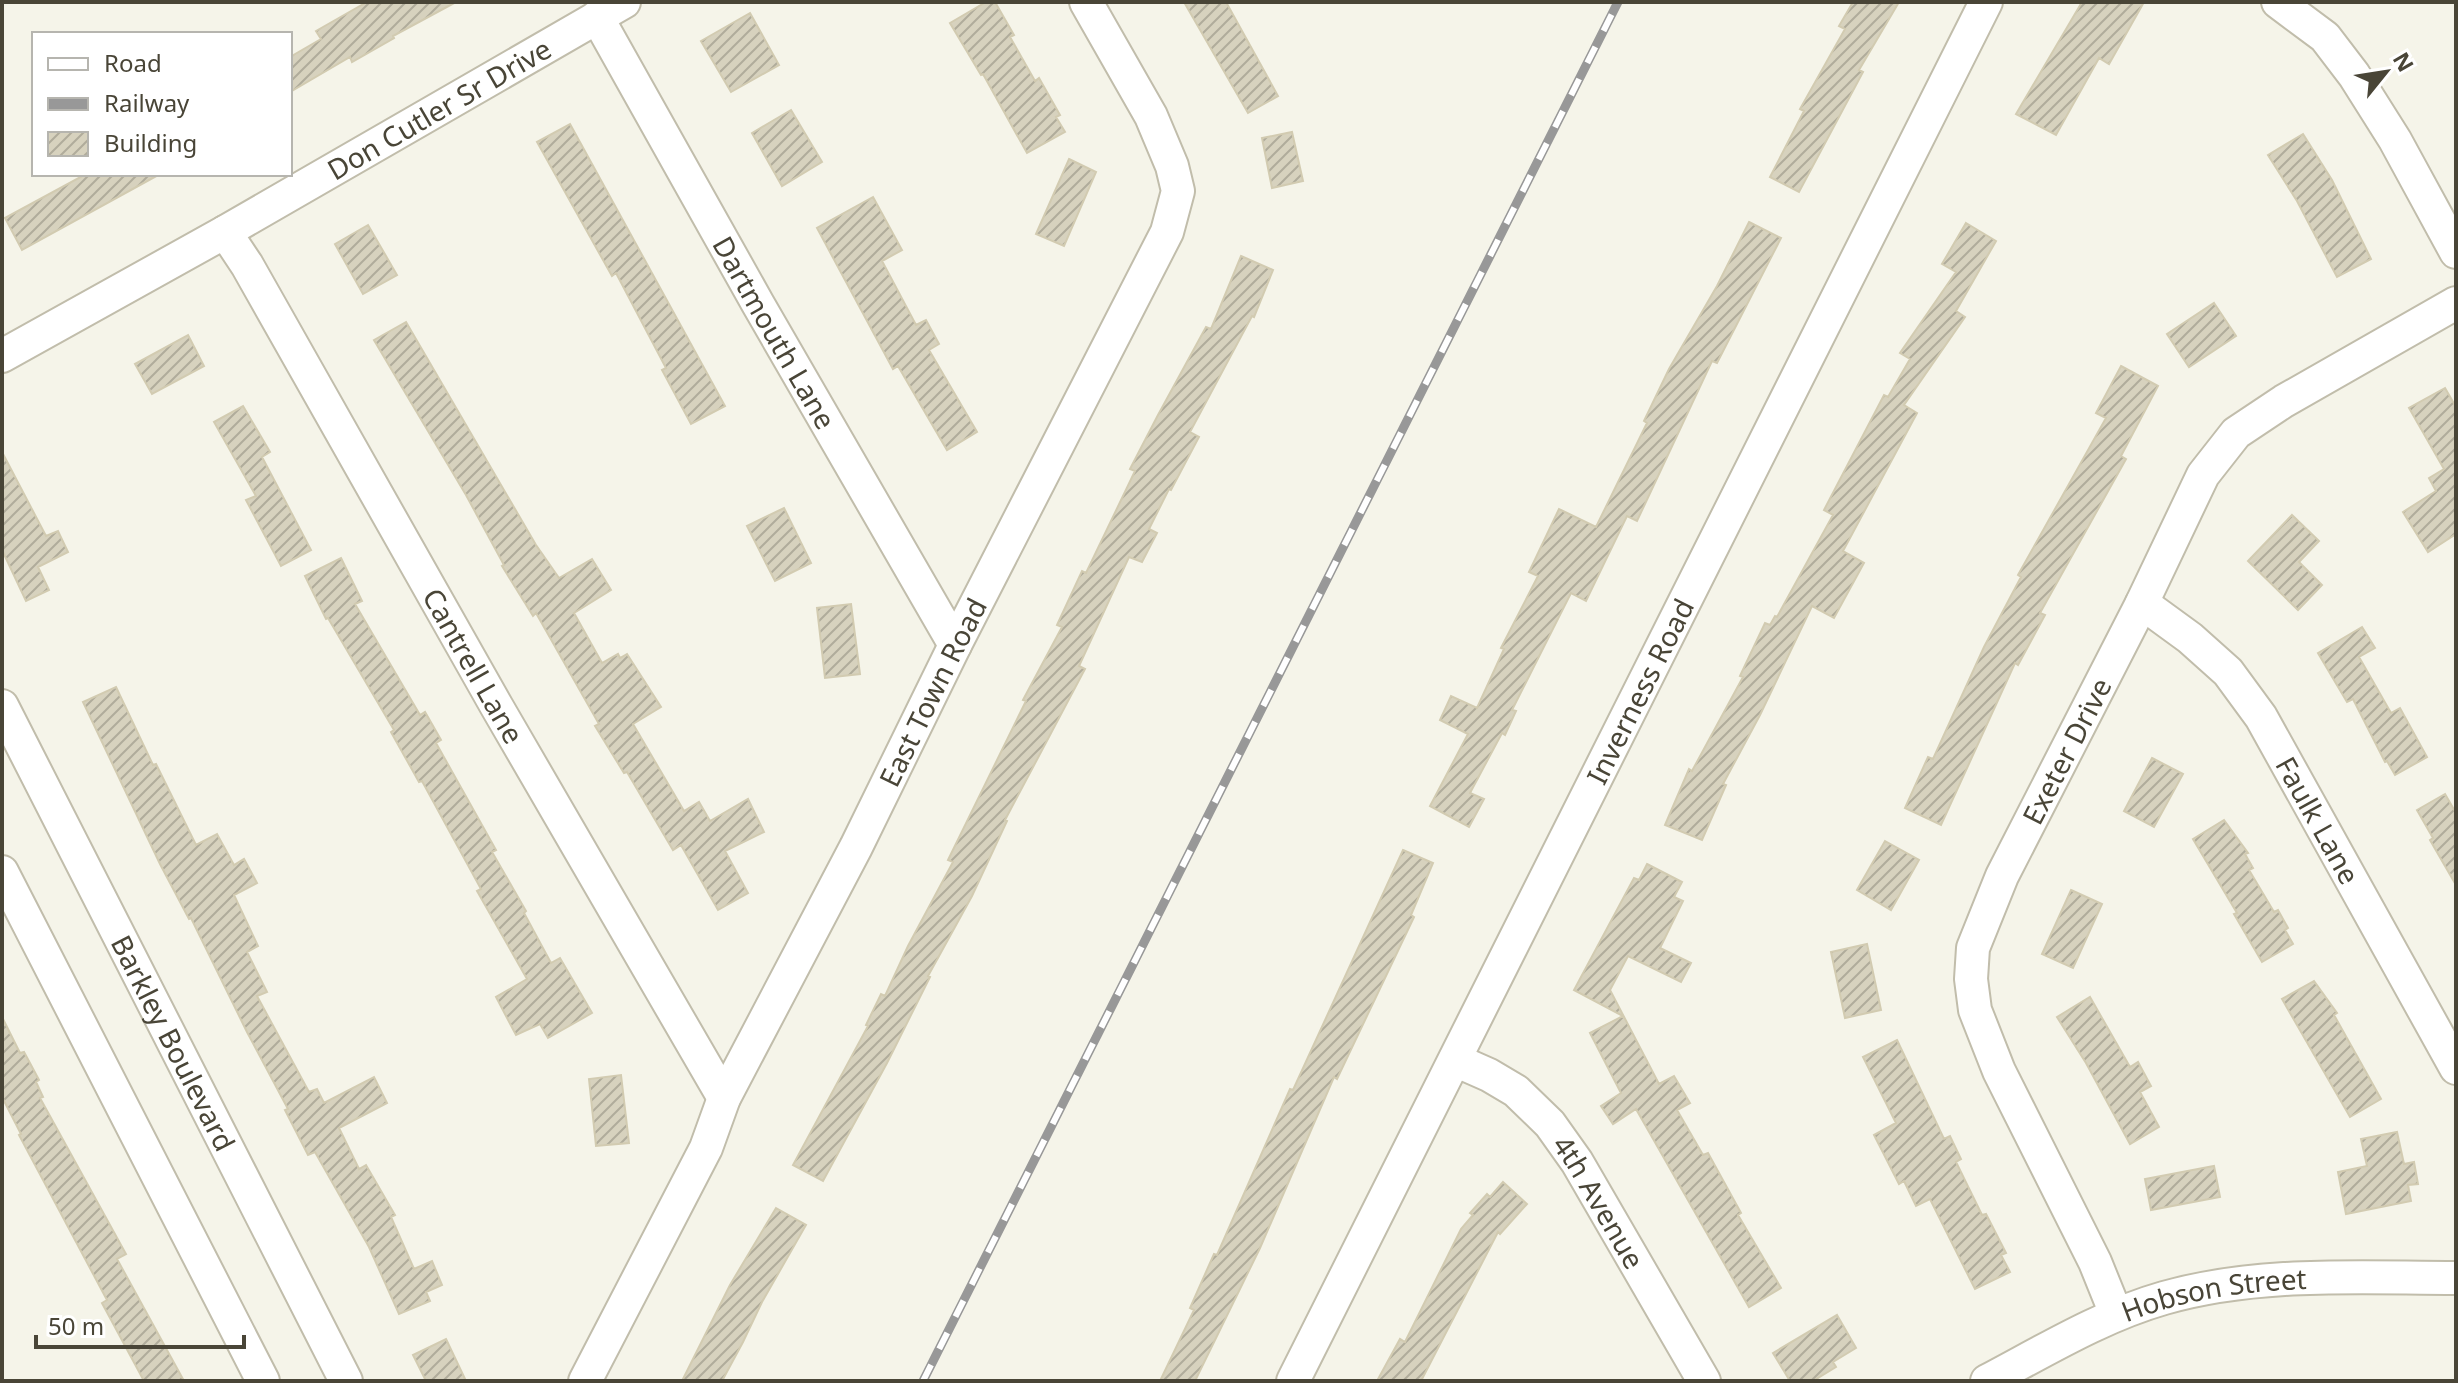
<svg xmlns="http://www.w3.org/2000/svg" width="2458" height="1383" font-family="'Noto Sans',sans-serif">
  <defs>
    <pattern id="building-hatch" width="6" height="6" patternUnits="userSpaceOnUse" patternTransform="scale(2)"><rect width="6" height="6" fill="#d7d2be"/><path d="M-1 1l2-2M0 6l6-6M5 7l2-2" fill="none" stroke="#b0ac9b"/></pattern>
  </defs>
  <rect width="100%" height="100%" fill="#f5f4e9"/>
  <path fill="url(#building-hatch)" stroke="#d2cbb1" stroke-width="2" d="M 367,2 L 456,2 L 393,36 L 394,38 L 352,62 L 350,57 L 290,92 L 290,57 L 321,39 L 316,31 Z
    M 986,2 L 995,2 L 1014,35 L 1010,37 L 1035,81 L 1039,78 L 1060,115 L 1056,117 L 1065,132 L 1027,153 L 983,74 L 981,75 L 950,23 Z
    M 1184,2 L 1226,2 L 1278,96 L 1248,113 Z
    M 1853,2 L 1899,2 L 1859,70 L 1863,72 L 1799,192 L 1770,177 L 1804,111 L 1800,109 L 1845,29 L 1839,26 Z
    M 2082,2 L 2144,2 L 2109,64 L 2099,58 L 2056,135 L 2016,114 Z
    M 750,13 L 779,65 L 731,92 L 701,41 Z
    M 791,110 L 822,162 L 782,186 L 752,133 Z
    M 570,124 L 725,406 L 691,424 L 662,370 L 666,368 L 616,273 L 612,276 L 537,142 Z
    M 1292,132 L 1303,181 L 1272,188 L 1262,138 Z
    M 2303,134 L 2332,180 L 2371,259 L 2337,277 L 2297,201 L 2268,155 Z
    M 1069,159 L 1096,172 L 1064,246 L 1036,234 Z
    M 86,174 L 160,174 L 22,250 L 5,218 Z
    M 873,197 L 902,250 L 882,261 L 916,325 L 926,320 L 939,344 L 929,350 L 977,432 L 947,450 L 898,366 L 893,369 L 817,228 Z
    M 1749,222 L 1781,238 L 1717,363 L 1712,361 L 1637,521 L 1627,516 L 1586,601 L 1571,593 L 1512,710 L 1516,711 L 1505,735 L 1502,733 L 1470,793 L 1484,799 L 1469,827 L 1430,806 L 1468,734 L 1440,720 L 1451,696 L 1477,708 L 1504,649 L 1501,648 L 1538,576 L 1529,572 L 1559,509 L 1596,527 L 1647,423 L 1644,421 L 1669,369 L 1717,286 Z
    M 1966,223 L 1996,241 L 1956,311 L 1965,317 L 1904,405 L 1917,413 L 1843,551 L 1864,563 L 1834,618 L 1812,606 L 1760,715 L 1723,784 L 1726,785 L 1702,840 L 1665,825 L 1689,769 L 1692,771 L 1743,677 L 1740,676 L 1765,623 L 1770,625 L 1775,616 L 1777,617 L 1833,515 L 1824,510 L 1884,395 L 1888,397 L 1910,359 L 1900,353 L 1956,272 L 1942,264 Z
    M 368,225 L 397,275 L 363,294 L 335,244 Z
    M 1241,256 L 1273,270 L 1254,317 L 1252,316 L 1190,432 L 1199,437 L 1171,490 L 1169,489 L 1149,529 L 1157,533 L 1142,562 L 1129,557 L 1079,666 L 1085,669 L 1005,820 L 1007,821 L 972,896 L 928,976 L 930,977 L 887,1063 L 823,1181 L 793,1165 L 868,1026 L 866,1025 L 881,994 L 885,996 L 908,946 L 953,862 L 948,860 L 1026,701 L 1023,700 L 1062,627 L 1057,625 L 1082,571 L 1086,573 L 1135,471 L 1130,469 L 1158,415 L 1206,327 L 1211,329 Z
    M 2214,303 L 2236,336 L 2189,367 L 2167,334 Z
    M 406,322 L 536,545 L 559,578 L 592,559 L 611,590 L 574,613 L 602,663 L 618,654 L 620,658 L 627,654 L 661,707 L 633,724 L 684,811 L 699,802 L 710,821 L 748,799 L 764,832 L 725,851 L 748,893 L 718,910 L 681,845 L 673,850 L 627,772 L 624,773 L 595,726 L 599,724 L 536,613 L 533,616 L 502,566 L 504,565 L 466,495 L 374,340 Z
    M 188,335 L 204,366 L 152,394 L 135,364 Z
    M 2121,366 L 2158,386 L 2121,456 L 2126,459 L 2040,613 L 2045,615 L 2018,665 L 2015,663 L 1941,825 L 1905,808 L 1928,757 L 1933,759 L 1984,647 L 2021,577 L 2018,575 L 2106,418 L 2096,413 Z
    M 2445,388 L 2456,407 L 2456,534 L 2428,552 L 2403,512 L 2436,491 L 2429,478 L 2444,469 L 2409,408 Z
    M 243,406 L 270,452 L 262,457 L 311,550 L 281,566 L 246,500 L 256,496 L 214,422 Z
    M 2,452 L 46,536 L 58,531 L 68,552 L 38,567 L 49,590 L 26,601 L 2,550 Z
    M 784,508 L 811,563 L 775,581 L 747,526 Z
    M 2292,515 L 2319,541 L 2299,562 L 2322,585 L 2298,610 L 2248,561 Z
    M 341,558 L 362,601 L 355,604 L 420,715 L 425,712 L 441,740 L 436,743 L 496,850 L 492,852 L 526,911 L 524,913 L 551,963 L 560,958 L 592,1013 L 548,1038 L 540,1024 L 516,1035 L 496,997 L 527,979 L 477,891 L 481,889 L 422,781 L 419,782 L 391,732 L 394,730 L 328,618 L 326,619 L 305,576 Z
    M 851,604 L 860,674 L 825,678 L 817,608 Z
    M 2362,627 L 2375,648 L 2359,657 L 2391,713 L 2400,708 L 2427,757 L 2395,775 L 2387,761 L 2385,762 L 2353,699 L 2347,702 L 2318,653 Z
    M 116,687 L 153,765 L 156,764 L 196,845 L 217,834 L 234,865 L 244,859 L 257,883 L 234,895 L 258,946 L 247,952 L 267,992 L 257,996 L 309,1092 L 317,1089 L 324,1103 L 374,1077 L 387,1103 L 339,1128 L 359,1169 L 366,1165 L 395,1215 L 391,1217 L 414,1269 L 432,1261 L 442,1285 L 426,1292 L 430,1301 L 399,1314 L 369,1247 L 315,1152 L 308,1155 L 285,1110 L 288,1109 L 247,1032 L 191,918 L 189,919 L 160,864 L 83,702 Z
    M 2152,758 L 2183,774 L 2154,827 L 2124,811 Z
    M 2445,794 L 2456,813 L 2456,885 L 2430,840 L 2433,838 L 2417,810 Z
    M 2224,820 L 2248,853 L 2245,854 L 2253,868 L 2249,870 L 2274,912 L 2278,910 L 2288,928 L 2285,930 L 2293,944 L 2262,962 L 2234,914 L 2237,913 L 2193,839 Z
    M 1885,841 L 1919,860 L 1891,910 L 1857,890 Z
    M 1403,850 L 1433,863 L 1411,915 L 1414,917 L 1337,1079 L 1334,1077 L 1260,1248 L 1195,1381 L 1160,1381 L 1194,1310 L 1190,1308 L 1214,1254 L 1217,1255 L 1290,1089 L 1293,1090 Z
    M 1647,864 L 1682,882 L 1674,897 L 1683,901 L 1660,948 L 1691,963 L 1681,982 L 1628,956 L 1610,990 L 1659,1084 L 1674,1076 L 1690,1103 L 1677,1110 L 1703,1155 L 1708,1153 L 1741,1213 L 1738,1215 L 1781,1288 L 1749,1307 L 1636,1109 L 1613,1124 L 1601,1106 L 1621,1093 L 1590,1033 L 1623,1016 L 1574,990 L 1634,878 L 1639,880 Z
    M 2071,890 L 2102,904 L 2073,968 L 2042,954 Z
    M 1867,944 L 1881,1010 L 1845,1018 L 1831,952 Z
    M 2314,981 L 2337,1013 L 2334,1015 L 2381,1099 L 2350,1117 L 2282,999 Z
    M 2090,997 L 2130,1067 L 2138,1062 L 2151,1086 L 2140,1092 L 2159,1127 L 2130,1144 L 2086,1063 L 2057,1017 Z
    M 2,1017 L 20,1053 L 24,1052 L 39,1080 L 36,1082 L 43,1097 L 40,1098 L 126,1254 L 117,1259 L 184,1381 L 144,1381 L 102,1303 L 107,1300 L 19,1135 L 21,1134 L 2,1097 Z
    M 1897,1040 L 1944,1139 L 1950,1136 L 1961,1159 L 1956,1162 L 1982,1215 L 1986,1214 L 2006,1253 L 2001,1255 L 2010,1272 L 1975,1289 L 1930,1199 L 1916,1206 L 1904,1181 L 1899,1184 L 1874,1135 L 1896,1123 L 1863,1057 Z
    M 621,1075 L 629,1143 L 596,1146 L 589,1079 Z
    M 2397,1132 L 2404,1164 L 2414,1162 L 2418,1184 L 2408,1185 L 2411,1201 L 2346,1214 L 2338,1172 L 2367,1166 L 2361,1139 Z
    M 2214,1166 L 2220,1197 L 2151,1210 L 2145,1179 Z
    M 1503,1182 L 1527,1204 L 1500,1234 L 1498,1232 L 1421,1381 L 1377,1381 L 1400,1339 L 1405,1342 L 1461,1229 L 1473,1215 L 1470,1213 L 1487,1194 L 1490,1197 Z
    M 776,1208 L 806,1225 L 762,1302 L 743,1342 L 722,1381 L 682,1381 L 730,1285 Z
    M 1837,1315 L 1856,1348 L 1833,1362 L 1836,1367 L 1813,1381 L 1790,1381 L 1773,1353 Z
    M 446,1339 L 466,1381 L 426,1381 L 413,1355 Z"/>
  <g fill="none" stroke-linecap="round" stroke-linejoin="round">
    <defs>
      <g id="minor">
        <path d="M 2278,2 L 2325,37 L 2354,75 L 2395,140 L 2456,252"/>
        <path id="s1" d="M 597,17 L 758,304 L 955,645"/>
        <path id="s2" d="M 225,232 L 247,265 L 497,707 L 724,1098"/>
        <path id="s3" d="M 2,356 L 225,232 L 624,2"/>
        <path id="s4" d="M 2142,603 L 2190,638 L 2228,672 L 2261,717 L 2456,1068"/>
        <path id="s5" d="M 2,706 L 346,1381"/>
        <path d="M 2,872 L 263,1381"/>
        <path id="s6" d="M 1455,1060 L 1489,1075 L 1516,1091 L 1550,1124 L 1577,1162 L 1704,1381"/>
        <path id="s7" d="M 2116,1314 L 2095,1262 L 1999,1071 L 1975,1010 L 1971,979 L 1973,948 L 2002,876 L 2142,603 L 2203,475 L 2236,433 L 2284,401 L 2456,303"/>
        <path id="s8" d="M 585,1381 L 706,1148 L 724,1098 L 856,847 L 955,645 L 1167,232 L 1178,191 L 1172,166 L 1151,116 L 1086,2"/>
        <path id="s9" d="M 1293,1381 L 1986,2"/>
        <path id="s10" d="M 1987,1381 C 2044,1351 2101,1316 2164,1298 C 2259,1271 2359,1278 2456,1278"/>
      </g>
    </defs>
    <use href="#minor" stroke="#c1bdab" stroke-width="36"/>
    <use href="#minor" stroke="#fff" stroke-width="32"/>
    <defs>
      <path id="rail" d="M 923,1381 L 1618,2"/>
    </defs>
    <use href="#rail" stroke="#989898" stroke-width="9"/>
    <use href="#rail" stroke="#fff" stroke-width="6" stroke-dasharray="18" stroke-linecap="butt"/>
  </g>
  <g text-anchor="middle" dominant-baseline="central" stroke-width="7" stroke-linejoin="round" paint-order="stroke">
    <g font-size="28" fill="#494537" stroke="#fff">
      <text stroke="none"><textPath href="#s3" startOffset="502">Don Cutler Sr Drive</textPath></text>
      <text stroke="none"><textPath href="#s1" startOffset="362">Dartmouth Lane</textPath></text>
      <text stroke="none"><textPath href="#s2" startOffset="500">Cantrell Lane</textPath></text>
      <text stroke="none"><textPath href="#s9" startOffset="772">Inverness Road</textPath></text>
      <text stroke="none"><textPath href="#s8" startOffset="772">East Town Road</textPath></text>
      <text stroke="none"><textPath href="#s7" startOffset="616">Exeter Drive</textPath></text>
      <text stroke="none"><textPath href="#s4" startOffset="284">Faulk Lane</textPath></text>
      <text stroke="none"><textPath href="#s5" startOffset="378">Barkley Boulevard</textPath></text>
      <text stroke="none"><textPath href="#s6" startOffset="208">4th Avenue</textPath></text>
      <text stroke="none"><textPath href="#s10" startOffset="246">Hobson Street</textPath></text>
    </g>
  </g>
  <rect width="2458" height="1383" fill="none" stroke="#494537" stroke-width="8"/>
  <rect x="32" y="32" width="260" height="144" fill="#ffffff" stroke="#b6b5af" stroke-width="2"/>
  <rect x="48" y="58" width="40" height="12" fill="#ffffff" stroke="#b6b5af" stroke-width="2"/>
  <text x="104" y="72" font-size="24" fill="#494537">Road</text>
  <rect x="48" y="98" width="40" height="12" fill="#989898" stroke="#b6b5af" stroke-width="2"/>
  <text x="104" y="112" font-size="24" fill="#494537">Railway</text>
  <rect x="48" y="132" width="40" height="24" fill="url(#building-hatch)" stroke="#b6b5af" stroke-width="2"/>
  <text x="104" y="152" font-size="24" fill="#494537">Building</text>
  <g transform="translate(2386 72) rotate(60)" stroke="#ffffff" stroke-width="6" paint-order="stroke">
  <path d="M0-6L14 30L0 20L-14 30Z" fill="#494537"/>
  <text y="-12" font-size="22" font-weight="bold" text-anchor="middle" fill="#494537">N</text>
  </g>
  <path d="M36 1335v12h208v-12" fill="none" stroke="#494537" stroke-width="4"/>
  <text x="48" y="1335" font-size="24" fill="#494537" stroke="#ffffff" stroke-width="6" paint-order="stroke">50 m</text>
</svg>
